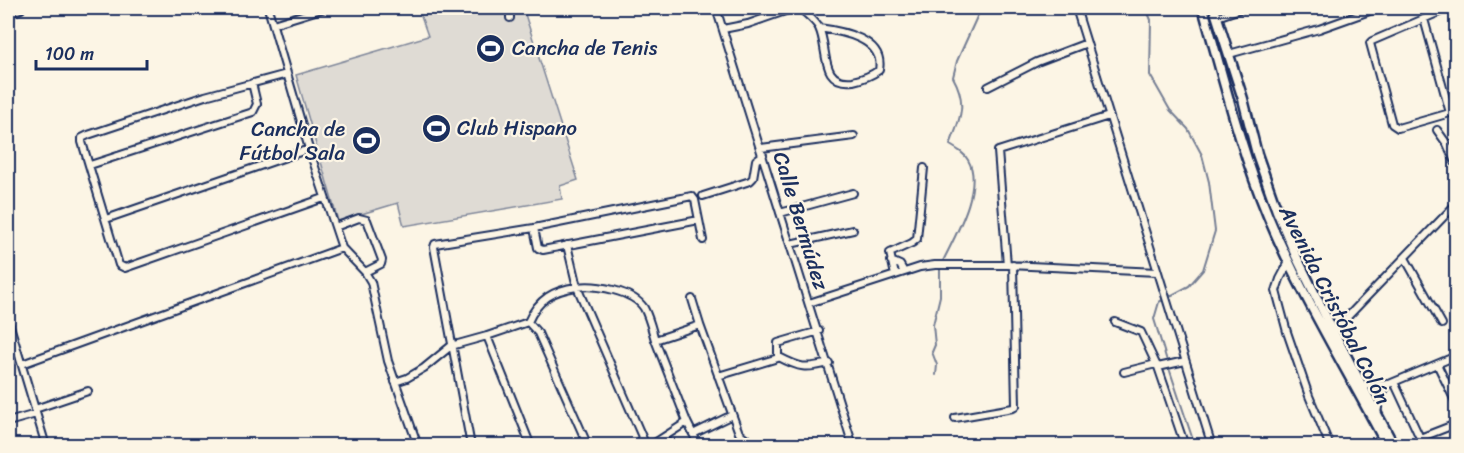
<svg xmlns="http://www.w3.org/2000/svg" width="1464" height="453" font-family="Sriracha,sans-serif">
  <rect width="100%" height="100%" fill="#fcf5e5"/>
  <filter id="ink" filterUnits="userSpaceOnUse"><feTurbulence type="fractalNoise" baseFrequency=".0167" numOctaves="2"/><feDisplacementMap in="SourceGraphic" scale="12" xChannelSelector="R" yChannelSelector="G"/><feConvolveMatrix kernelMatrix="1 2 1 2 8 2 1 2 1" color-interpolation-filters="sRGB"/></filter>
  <g filter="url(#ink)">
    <path fill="#dfdbd4" stroke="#7d8599" stroke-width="1.5" d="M 418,8 L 523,8 L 578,180 L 560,186 L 562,199 L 404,226 L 398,203 L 338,221 L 296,75 L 428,36 Z"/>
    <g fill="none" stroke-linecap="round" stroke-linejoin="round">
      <path stroke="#767f94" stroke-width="2" d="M 1146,8 L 1151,20 L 1150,75 L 1170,110 L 1188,129 L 1202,155 L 1209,182 L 1215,231 L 1203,270 L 1189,286 L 1159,302 L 1154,319 L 1167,361
        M 943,261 C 955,236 984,187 968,160 C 964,153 957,149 950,145 C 960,119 968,104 953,77 L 957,61 L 981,8
        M 1170,371 L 1195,446
        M 936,375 L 937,365 L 932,352 L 935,345 L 933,325 L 940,296 L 940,270"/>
      <defs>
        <path id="street" d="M 268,8 L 309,149 L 342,248 L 365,272 L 371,282 L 388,361 L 418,446
          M 716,8 L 853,446
          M 800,8 C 805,13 816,21 819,28 C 829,49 819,85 853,81 C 862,79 871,76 879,70 C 885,39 842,31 819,28
          M 1076,8 L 1212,446
          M 1217,17 L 1243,8
          M 510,18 L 510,8
          M 1424,19 L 1450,113 L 1398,128 L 1392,124 L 1370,43 L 1372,41 L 1449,8
          M 273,24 L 325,8
          M 723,29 L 748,24 L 794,8
          M 1229,54 L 1319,29 L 1378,8
          M 287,74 L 205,96 L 88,135 L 82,138 L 82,142 L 119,265 L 125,268 L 324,198
          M 988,87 L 1037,62 L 1087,43
          M 1437,130 L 1447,144 L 1456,164
          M 761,148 L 854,136
          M 90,165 L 253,112 L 257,104 L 252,83
          M 703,196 L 750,181 L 753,178 L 756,160 L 763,155
          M 780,213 L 853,193
          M 106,219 L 309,149
          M 335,227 L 359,218 L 367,220 L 382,260 L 381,264 L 365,272
          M 534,228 L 538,248 L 543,250 L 699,220
          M 790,244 L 853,230
          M 567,245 L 577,287 C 596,284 633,291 644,308 C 649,317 652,330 655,340 L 700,325 L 739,433 L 756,446
          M 1405,258 L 1442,324
          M 891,261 L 900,265 L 904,272
          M 1289,262 L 1280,279 L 1276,291 L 1287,332 L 1309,396 L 1330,446
          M 1007,265 L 998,151 L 1109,116
          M 895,275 L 890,253 L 912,243 L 917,239 L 924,168
          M 692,299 L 700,325
          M 809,303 L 920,267 L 935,265 L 1007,265 L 1157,272
          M 8,319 L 46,446
          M 528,322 L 538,333 L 588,446
          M 1115,322 L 1141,332 L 1156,364
          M 1332,333 L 1456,204
          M 487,336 L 531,446
          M 655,340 L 687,422 L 699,446
          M 779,357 C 800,368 805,369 829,363
          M 22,364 L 342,248
          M 1437,364 L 1456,403
          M 1124,372 L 1156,364 L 1158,367
          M 718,376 L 778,358 L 778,343 L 819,331
          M 395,382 L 407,378 L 424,368 L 451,346 L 487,336 L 528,322 C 538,299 554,290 577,287 L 646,446
          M 1394,382 L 1420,438 L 1456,424
          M 1363,386 L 1389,384 L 1456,356
          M 35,409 L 88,391
          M 1377,413 L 1380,397 L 1388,384
          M 955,418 L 1013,408 L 1016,406 L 1013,265
          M 8,422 L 36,414
          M 693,434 L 732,415
          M 1184,443 L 1158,367 L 1185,361
          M 471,446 L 434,247 L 435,244 L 534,228 L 692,196 L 695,200 L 703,240
          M 650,446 L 687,422"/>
        <path id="secondary" d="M 1203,8 C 1223,77 1240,148 1268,216 C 1301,295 1347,369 1387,446
          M 1214,8 L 1243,99 L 1257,154 L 1277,211 L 1296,256 L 1333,331 L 1394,446
          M 8,12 L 20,8"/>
      </defs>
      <use href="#street" stroke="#1b2f5e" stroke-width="10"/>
      <use href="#secondary" stroke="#1b2f5e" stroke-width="13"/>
      <use href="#street" stroke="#fcf5e5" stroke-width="6"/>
      <use href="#secondary" stroke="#fcf5e5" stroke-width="8"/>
    </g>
  </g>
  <defs>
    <symbol id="stadium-disc" viewBox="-11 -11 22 22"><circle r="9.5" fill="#1b2f5e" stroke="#fcf5e5"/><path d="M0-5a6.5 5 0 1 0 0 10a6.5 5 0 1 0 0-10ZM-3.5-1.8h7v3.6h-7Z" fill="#fff"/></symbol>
  </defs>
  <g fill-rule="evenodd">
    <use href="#stadium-disc" x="474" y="32" width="33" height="33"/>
    <use href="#stadium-disc" x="420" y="112" width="33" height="33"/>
    <use href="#stadium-disc" x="350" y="124" width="33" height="33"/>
  </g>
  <g text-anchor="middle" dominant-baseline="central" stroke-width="4.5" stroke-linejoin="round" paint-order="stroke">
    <g font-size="21" fill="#1b2f5e" stroke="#fcf5e5" text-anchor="start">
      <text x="512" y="48">Cancha de Tenis</text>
      <text x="457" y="128">Club Hispano</text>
      <text x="345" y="129" text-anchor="end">Cancha de<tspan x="345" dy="24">Fútbol Sala</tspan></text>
    </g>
    <g font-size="21" fill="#1b2f5e" stroke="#fcf5e5">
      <text transform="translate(801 221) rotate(73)">Calle Bermúdez</text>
      <text transform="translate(1335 305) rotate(63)">Avenida Cristóbal Colón</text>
    </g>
  </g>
  <rect width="1464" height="453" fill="none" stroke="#fcf5e5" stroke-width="30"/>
  <rect x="15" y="15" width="1434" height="423" fill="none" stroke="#1b2f5e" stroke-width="2" filter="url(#ink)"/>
  <path d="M36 60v9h111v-9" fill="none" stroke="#1b2f5e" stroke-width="3"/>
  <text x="45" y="60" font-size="18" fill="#1b2f5e" stroke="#fcf5e5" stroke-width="4.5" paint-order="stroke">100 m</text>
</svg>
